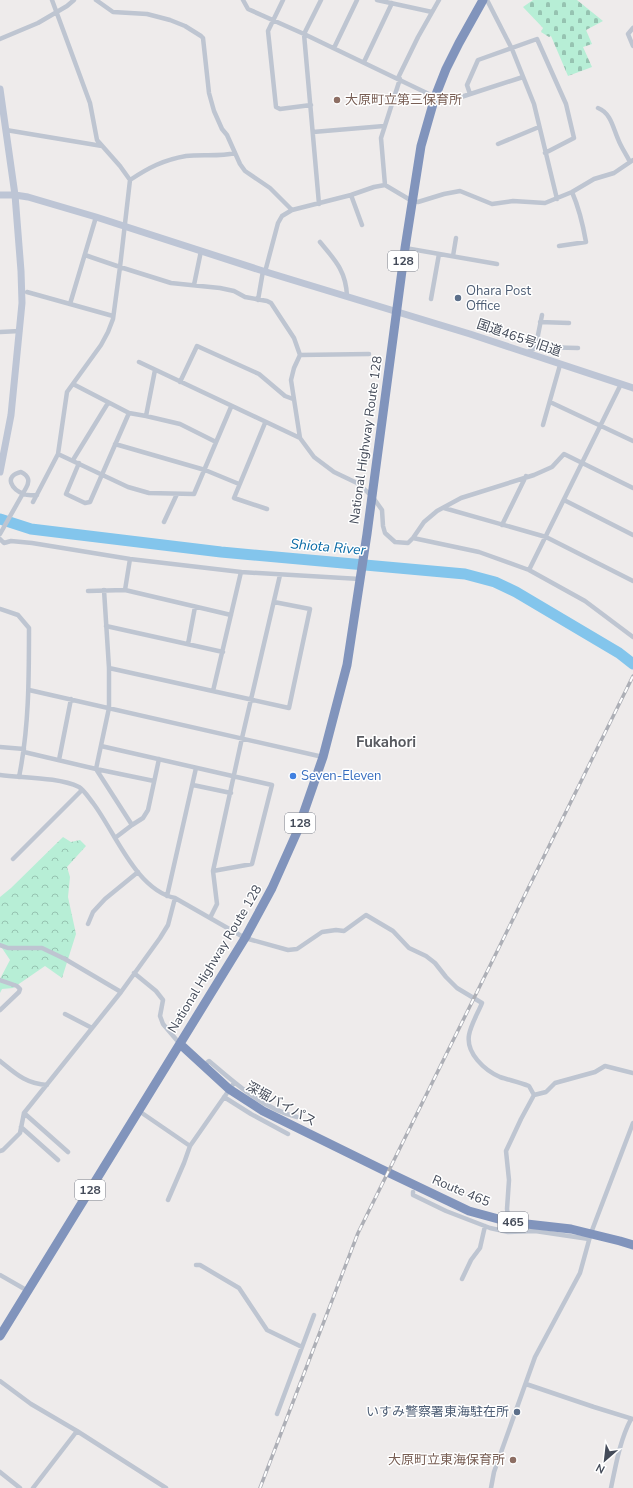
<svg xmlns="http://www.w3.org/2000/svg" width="633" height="1488" font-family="'Nunito Sans','Noto Sans JP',sans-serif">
  <defs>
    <pattern id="forest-crowns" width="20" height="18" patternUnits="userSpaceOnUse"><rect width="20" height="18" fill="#b7eed6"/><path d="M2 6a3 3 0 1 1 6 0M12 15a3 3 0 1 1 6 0" fill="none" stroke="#96c3b1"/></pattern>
    <pattern id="cemetery-stones" width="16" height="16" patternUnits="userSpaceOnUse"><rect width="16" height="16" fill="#b7eed6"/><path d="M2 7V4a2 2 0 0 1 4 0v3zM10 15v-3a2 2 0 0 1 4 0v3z" fill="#96c3b1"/></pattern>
  </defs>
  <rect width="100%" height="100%" fill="#eeebeb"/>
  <path fill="url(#forest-crowns)" d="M 63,837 L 71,842 L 80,840 L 86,846 L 67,867 L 70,877 L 68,897 L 76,934 L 62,978 L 45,966 L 13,988 L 2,989 L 0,993 L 0,979 L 10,960 L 0,945 L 0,897 L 11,888 Z"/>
  <path fill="url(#cemetery-stones)" d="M 533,0 L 577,0 L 603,21 L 586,30 L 592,44 L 583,47 L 592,67 L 568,76 L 551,36 L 549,37 L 541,32 L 543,28 L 523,7 Z"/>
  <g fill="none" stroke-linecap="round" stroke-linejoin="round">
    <path stroke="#83c5ec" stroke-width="11" d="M 0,519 L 31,529 L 221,552 L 465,574 L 495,582 L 516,592 L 619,653 L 633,664"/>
    <path stroke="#bec5d1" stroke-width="4.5" d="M 96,0 L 113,12 L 147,14 L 170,20 L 185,26 L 201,36 L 203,38 L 209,93 L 214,111 L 222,129 L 227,135 L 240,164 L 245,171 L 270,188 L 292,210
      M 243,0 L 248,9 L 304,34 L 435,97 L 458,98 L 523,77
      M 283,0 L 268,31 L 276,107 L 280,109 L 311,105
      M 377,0 L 432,12
      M 487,0 L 512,49 L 534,104 L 557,199
      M 633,28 L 628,34 L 633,46
      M 0,39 L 38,23 L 67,6 L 74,0
      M 334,48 L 357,0
      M 364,62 L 392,3
      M 398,78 L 418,37 L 439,0
      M 470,94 L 467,85 L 478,60 L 537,39 L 566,104 L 574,138 L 545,153
      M 598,108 C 611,113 613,128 618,139 C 621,147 626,154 630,162
      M 6,130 L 102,146
      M 313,132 L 384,126
      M 498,144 L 539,127
      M 130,180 C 148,168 163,160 186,156 C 202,154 219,157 235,153
      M 385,185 L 381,138 L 400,79
      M 351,195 L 362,225
      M 319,204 L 304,34 L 321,0
      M 320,242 C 335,260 346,271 347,296
      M 559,246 L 586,242 C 583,225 579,208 572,192
      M 405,248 L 497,264
      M 85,255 L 120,267 L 171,283 L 220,288 L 234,291 L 245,297 L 267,301 L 271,303 L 294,338 L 300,355 L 294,368 L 291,380 L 300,438 L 314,457 L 334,472 L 357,483 L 372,496 L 382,510 L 383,526 L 385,533 L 395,542 L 408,543 L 413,538 L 424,522 L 437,511 L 461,498 L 534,475 L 552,467 L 564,454 L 633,488
      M 453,256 L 456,238
      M 265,272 L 278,223 L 282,216 L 292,210 L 351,195 L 374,187 L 385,185 L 412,201 L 418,202 L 444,194 L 460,191 L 492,204 L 513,201 L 545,203 L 572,192 L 594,179 L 614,173 L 633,160
      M 194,285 L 201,251
      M 27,292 L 113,316
      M 431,299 L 439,254
      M 258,300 L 263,271
      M 70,304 L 96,217
      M 540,322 L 569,323
      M 0,332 L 20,331
      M 537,347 L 578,348
      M 526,353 L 537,347 L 538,335 L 542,315
      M 300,355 L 369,354
      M 139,362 L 300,438
      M 180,382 L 197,346 L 259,374 L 285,396 L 293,399
      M 73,384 L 129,413
      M 550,402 L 633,441
      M 146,416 L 155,370
      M 265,423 L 234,498 L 267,509
      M 543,425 L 560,365
      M 115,444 L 205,470 L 239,484
      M 58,454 L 128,487 L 149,493 L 194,494 L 231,407
      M 73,460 L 108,403
      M 79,463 L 66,494 L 85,503 L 90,502 L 129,413 L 146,416 L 180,424 L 216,442
      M 564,500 L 633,535
      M 33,502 L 58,454 L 67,392 L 101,345 L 108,332 L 113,319 L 120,267 L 130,180 L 120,166 L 97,140 L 90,103 L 52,0
      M 444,508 L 546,537 L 633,581
      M 164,522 L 177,494
      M 502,525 L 526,476
      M 0,534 L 26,488 C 30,481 29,476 21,472 C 3,476 12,490 24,494 C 28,496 32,495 37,495
      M 413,538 L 479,552 L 529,570 L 585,601 L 633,637
      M 0,539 L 4,543 L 11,541 L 32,543 L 130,559 L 241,572 L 360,579
      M 529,570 L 621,384
      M 104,590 L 109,668 L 109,708 L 96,769 L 132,825 L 115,838
      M 125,590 L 130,559
      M 88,591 L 125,590 L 231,615
      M 0,609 L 18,615 L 29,628 C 29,678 29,728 19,777
      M 106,626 L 223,652
      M 188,644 L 195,607
      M 109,668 L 289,708 L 310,609 L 274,602
      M 29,690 L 323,757
      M 213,691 L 241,572
      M 101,746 L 272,785 L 252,864 L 213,871
      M 0,747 L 24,749
      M 24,752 L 96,769 L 154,781
      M 59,760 L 71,699
      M 0,775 C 23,778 58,777 79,787 C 84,790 89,798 93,803 C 115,832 136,890 175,898 L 245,938 L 288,950 L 297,949 L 322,932 L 336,930 L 344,931 L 366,915 L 393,931 L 409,948 L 426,956 L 435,963 L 446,977 L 457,988 L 482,1003 C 478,1013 471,1024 469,1035 C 466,1053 484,1070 500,1077 C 509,1080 519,1082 529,1086 L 534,1095
      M 193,785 L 231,793
      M 132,825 L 143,818 L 148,810 L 159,759
      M 13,859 L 82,790
      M 167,896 L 196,768
      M 210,918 L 217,904 L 213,871 L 242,738 L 280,575
      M 88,924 L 93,912 L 105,899 L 138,872
      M 0,945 L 8,948 L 42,948 L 65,959 L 121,992
      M 134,973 L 156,991 L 163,1000 L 160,1016 L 163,1024 L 180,1044
      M 0,980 L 17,986 L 20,989 L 19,992 L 0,1010
      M 65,1014 L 92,1028
      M 0,1061 C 15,1073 26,1084 47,1085
      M 203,1066 L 209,1061 C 235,1083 263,1109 297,1117
      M 534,1095 L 546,1092 L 555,1083 L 595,1072 L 605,1066 L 633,1073
      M 224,1097 L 251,1114 L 288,1134
      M 139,1111 L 190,1146
      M 24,1113 L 68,1152
      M 21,1127 L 58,1160
      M 0,1151 L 3,1150 L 20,1133 L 24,1113 L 121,992 L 160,938 L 168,925 L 175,898
      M 413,1192 L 413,1195 L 446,1211 L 490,1228 L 508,1232 L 535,1231 L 589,1239
      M 168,1200 L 184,1163 L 190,1146 L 234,1083
      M 508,1232 L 509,1222 L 507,1209 L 509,1180 L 506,1151 L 521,1119 L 534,1095
      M 196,1265 L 200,1265 L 239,1288 L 267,1330 L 302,1347
      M 0,1275 L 28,1291
      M 462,1279 L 471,1260 L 480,1248 L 485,1226
      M 0,1381 L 31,1404 L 77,1431 L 166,1488
      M 526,1384 L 594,1407 L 633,1419
      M 277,1414 L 314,1315
      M 0,1472 L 20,1488
      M 33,1488 L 77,1431
      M 491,1488 L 494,1472 L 535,1357 L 580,1273 L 591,1233 L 633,1123
      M 611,1488 C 616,1464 620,1440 631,1419"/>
    <path stroke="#bdc5d5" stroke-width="7" d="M 0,89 L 15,195 L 21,271 L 22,303 L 11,415 L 0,472
      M 0,195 L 15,195 L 28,197 L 96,217 L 263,271 L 470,334 L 633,388"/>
    <path stroke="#8194bc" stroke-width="9" d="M 180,1044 L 229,1089 L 263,1111 L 381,1169 L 469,1211 L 509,1222 L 571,1229 L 620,1241 L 633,1245
      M 0,1336 L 245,938 L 272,888 L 297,832 L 323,757 L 347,665 L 367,534 L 405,248 L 421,146 L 435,97 L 446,69 L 459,43 L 483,0"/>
    <defs>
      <path id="rail" d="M 260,1488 L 358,1233 L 633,676"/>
    </defs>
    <use href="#rail" stroke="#adafb6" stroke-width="3.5"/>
    <use href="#rail" stroke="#fff" stroke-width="2" stroke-dasharray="6" stroke-linecap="butt"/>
  </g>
  <g fill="#8d6e63" stroke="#fff" stroke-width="1.5">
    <circle cx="337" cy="100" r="4"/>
    <circle cx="513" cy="1460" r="4"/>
  </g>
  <g fill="#5c6f8a" stroke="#fff" stroke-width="1.5">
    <circle cx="458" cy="298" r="4"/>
    <circle cx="517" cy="1412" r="4"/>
  </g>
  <circle fill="#3f7fe0" stroke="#fff" stroke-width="1.5" cx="293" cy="776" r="4"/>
  <g text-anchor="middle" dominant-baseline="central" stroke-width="3" stroke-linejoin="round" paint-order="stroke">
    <g fill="#fff" stroke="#7c818b" stroke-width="1">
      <rect x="388" y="251" width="30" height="20" rx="3"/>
      <rect x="285" y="813" width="30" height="20" rx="3"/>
      <rect x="75" y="1180" width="30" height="20" rx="3"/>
      <rect x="498" y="1212" width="30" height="20" rx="3"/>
    </g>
    <g font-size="12" font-weight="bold" fill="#444b59">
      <text x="403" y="261">128</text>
      <text x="300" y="823">128</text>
      <text x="90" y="1190">128</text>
      <text x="513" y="1222">465</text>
    </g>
    <g font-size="13" fill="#785e54" stroke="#fff" text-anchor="start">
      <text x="345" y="100">大原町立第三保育所</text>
      <text x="505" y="1460" text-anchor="end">大原町立東海保育所</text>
    </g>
    <g font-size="13" fill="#4e5e75" stroke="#fff" text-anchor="start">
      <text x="466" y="291">Ohara Post<tspan x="466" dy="15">Office</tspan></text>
      <text x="509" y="1412" text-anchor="end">いすみ警察署東海駐在所</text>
    </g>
    <g font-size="13" fill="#444b59" stroke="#fff">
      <text transform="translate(519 338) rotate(19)">国道465号旧道</text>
      <text transform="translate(366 440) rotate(-82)">National Highway Route 128</text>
      <text transform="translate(215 959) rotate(-59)">National Highway Route 128</text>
      <text transform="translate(281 1104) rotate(29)">深堀バイパス</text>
      <text transform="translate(461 1191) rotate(23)">Route 465</text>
    </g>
    <g font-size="13" fill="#366cbe" stroke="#fff" text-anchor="start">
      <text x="301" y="776">Seven-Eleven</text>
    </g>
    <g font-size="14" font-style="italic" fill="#0a6ba6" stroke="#fff">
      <text transform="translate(328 547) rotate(5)">Shiota River</text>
    </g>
    <g font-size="15" font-weight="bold" fill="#585a60" stroke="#fff">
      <text x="386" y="742">Fukahori</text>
    </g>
  </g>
  <g transform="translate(605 1460) rotate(208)" stroke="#ffffff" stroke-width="3" paint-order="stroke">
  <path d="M0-3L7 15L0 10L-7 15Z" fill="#444b59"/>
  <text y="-6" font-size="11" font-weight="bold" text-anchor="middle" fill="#444b59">N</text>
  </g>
</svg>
